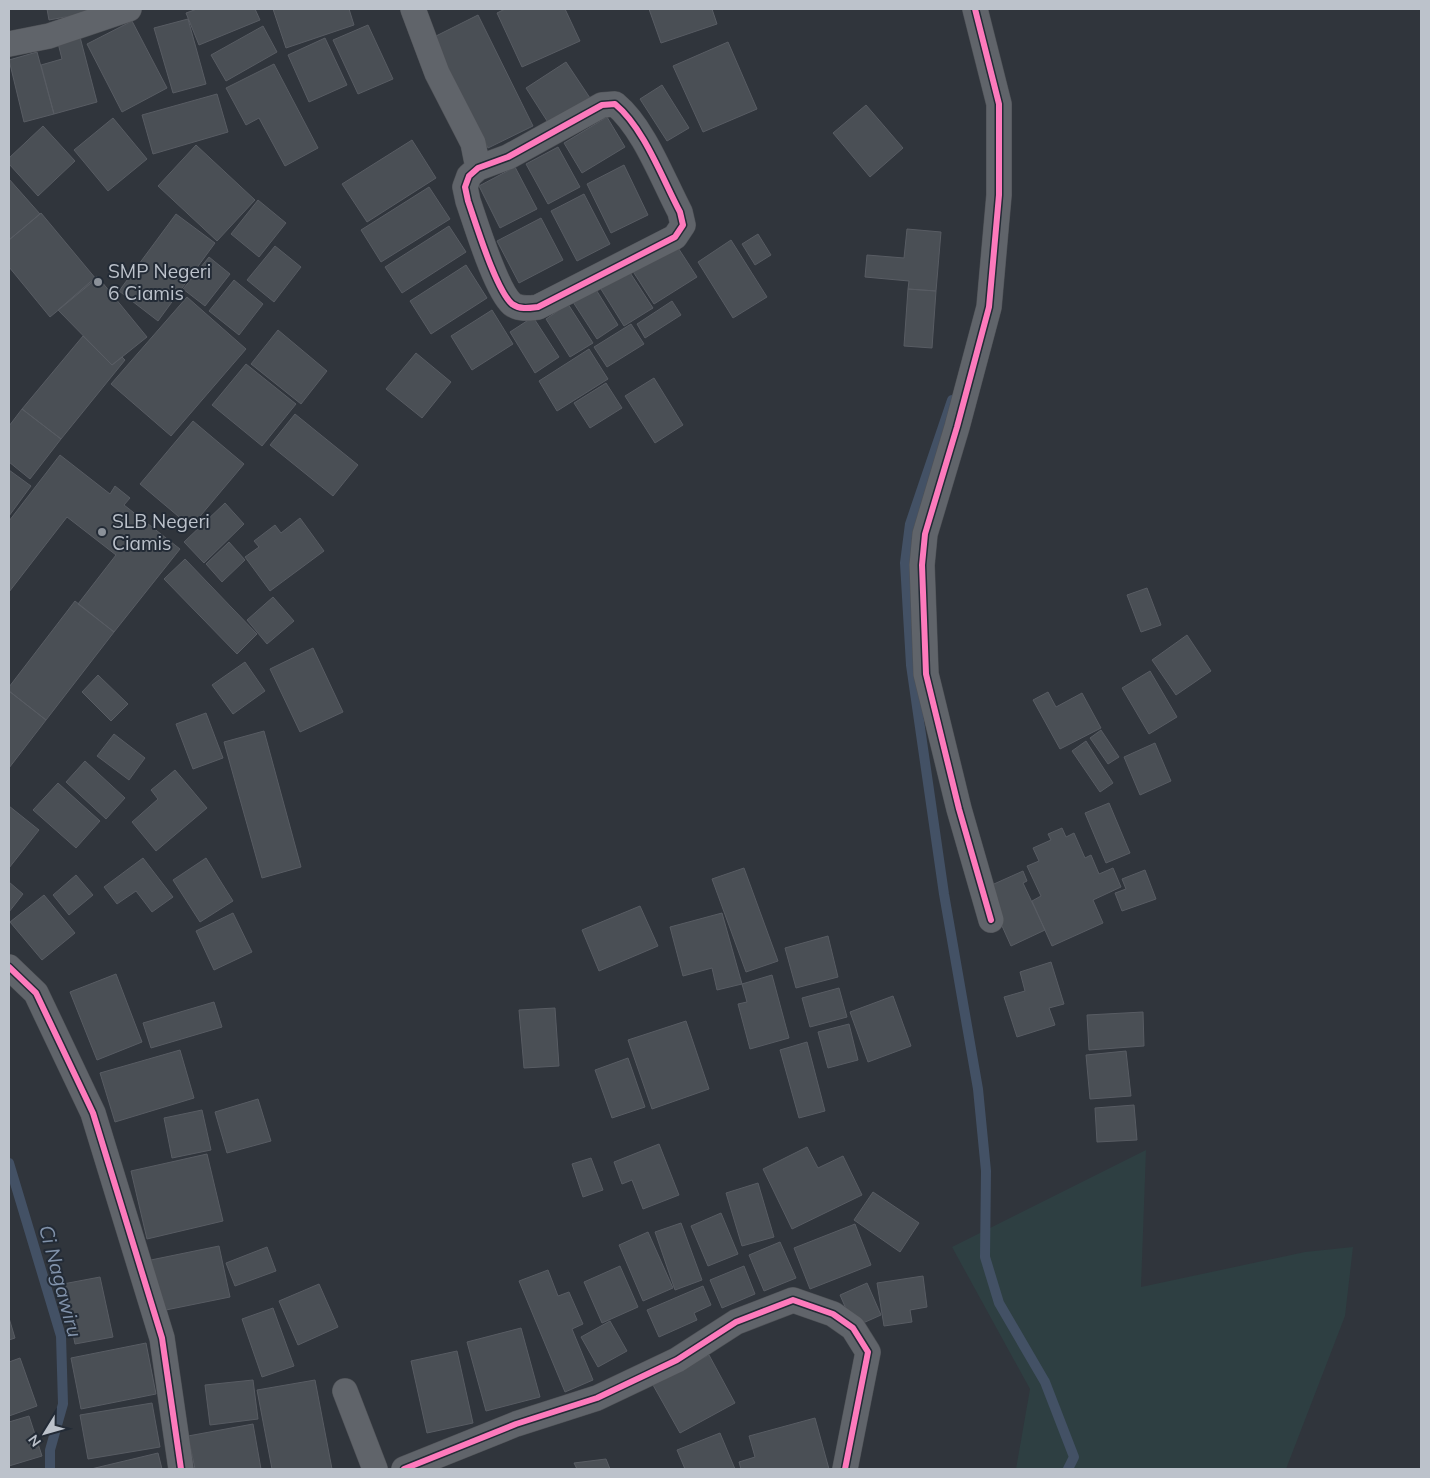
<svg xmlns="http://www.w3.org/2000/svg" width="1430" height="1478" font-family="Mulish,sans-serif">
  <rect width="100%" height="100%" fill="#30353c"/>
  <path fill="#2e3f42" d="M 1146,1150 L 1141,1287 L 1305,1252 L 1353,1247 L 1345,1316 L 1286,1469 L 1016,1469 L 1030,1389 L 952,1247 Z"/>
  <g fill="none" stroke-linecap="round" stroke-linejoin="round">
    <path stroke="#435165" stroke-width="10" d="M 952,400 L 910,524 L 905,563 L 911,665 L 944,894 L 978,1089 L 986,1171 L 985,1257 L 999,1303 L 1045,1382 L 1074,1457 L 1068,1469
      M 9,1163 L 61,1336 L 63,1404 L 50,1450 L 50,1469"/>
  </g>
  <path fill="#4a4f55" stroke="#585c63" d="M 47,9 L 97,9 L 98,11 L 49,20 Z
    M 197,9 L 255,9 L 260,20 L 199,45 L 186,13 Z
    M 273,9 L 349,9 L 354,25 L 286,48 Z
    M 505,9 L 565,9 L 580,41 L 522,67 L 497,13 Z
    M 649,9 L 712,9 L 717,24 L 661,43 Z
    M 478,15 L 533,126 L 488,148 L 432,38 Z
    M 188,19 L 206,84 L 173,93 L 154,28 Z
    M 132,21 L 167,88 L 122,112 L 87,44 Z
    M 368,25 L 393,79 L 358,94 L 333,40 Z
    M 263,26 L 277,52 L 226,81 L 211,55 Z
    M 80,37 L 97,102 L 54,114 L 41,65 L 62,59 L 58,43 Z
    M 325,38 L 347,85 L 309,102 L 288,55 Z
    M 728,42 L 757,109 L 703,132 L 673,66 Z
    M 37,52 L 54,114 L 24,122 L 9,60 Z
    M 566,62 L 590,98 L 549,124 L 526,88 Z
    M 274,64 L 318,148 L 285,166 L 259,118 L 246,125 L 226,88 Z
    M 662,85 L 689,128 L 667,141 L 640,99 Z
    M 217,94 L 228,132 L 153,154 L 142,115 Z
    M 866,105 L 903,148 L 870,177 L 833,133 Z
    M 607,117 L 625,147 L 582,173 L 564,143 Z
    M 113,118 L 147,159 L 108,191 L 74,150 Z
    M 43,126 L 75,161 L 38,196 L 9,164 L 9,158 Z
    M 412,140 L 436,178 L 367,222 L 342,184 Z
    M 196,145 L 255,200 L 217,241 L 158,186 Z
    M 558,147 L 580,187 L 548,204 L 526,164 Z
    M 624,165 L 648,215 L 611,233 L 587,184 Z
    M 515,167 L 537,209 L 500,228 L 479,186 Z
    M 9,179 L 40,214 L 9,240 Z
    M 429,187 L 450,219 L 381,262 L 361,230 Z
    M 584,194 L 610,244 L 577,261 L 551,211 Z
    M 258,200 L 286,223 L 259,257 L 231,234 Z
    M 41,213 L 96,279 L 50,317 L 9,267 L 9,240 Z
    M 176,214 L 215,243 L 158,321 L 119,291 Z
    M 541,218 L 563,260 L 519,283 L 497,241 Z
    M 449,226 L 466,252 L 402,293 L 385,267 Z
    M 907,229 L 941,232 L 936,291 L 908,289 L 909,281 L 865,277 L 867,255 L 904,258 Z
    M 758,234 L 771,255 L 755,265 L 742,244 Z
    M 731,240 L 767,297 L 733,318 L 698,262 Z
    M 675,243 L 697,277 L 654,304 L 632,270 Z
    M 275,246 L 301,267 L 274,302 L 247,280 Z
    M 209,257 L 230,274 L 205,306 L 183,289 Z
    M 466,265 L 487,298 L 431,334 L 410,301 Z
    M 627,268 L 653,308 L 624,326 L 599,286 Z
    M 97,276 L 147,337 L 112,365 L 58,310 Z
    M 234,280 L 263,304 L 239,335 L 209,311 Z
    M 595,288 L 618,325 L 597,339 L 573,302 Z
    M 908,289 L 936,291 L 932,348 L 904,346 Z
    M 187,297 L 246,349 L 171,436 L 111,384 Z
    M 672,301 L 681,315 L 645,338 L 637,324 Z
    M 568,304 L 593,343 L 570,357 L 546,319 Z
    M 492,310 L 513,344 L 472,370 L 451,336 Z
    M 533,317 L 559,357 L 535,373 L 510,332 Z
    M 631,324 L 644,344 L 607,367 L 594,347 Z
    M 278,330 L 327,371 L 301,404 L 251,364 Z
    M 83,336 L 112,365 L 122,357 L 125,360 L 61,439 L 22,409 Z
    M 589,349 L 608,379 L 557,411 L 539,381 Z
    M 416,353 L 451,382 L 422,418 L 386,389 Z
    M 246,364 L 296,404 L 262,446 L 212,405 Z
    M 654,378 L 683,425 L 655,443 L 625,396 Z
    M 606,383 L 622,408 L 590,428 L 574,403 Z
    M 22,409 L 61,439 L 30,479 L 9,462 L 9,426 Z
    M 295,414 L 358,465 L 333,496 L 270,445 Z
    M 193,421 L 244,464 L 191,527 L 140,484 Z
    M 60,455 L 110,494 L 115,486 L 130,498 L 124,505 L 180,549 L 114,632 L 78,604 L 116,555 L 67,517 L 9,592 L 9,521 Z
    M 9,470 L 31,486 L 9,516 Z
    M 225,503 L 244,524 L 204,563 L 184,542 Z
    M 300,518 L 324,551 L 270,591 L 245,557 L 259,547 L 254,541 L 275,525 L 281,533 Z
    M 229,542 L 245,560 L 222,582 L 206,564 Z
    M 185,559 L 257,634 L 237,654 L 164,579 Z
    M 1147,588 L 1161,625 L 1141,632 L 1127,595 Z
    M 273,597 L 294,621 L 267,644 L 247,620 Z
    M 75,601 L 114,632 L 46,720 L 9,691 L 9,687 Z
    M 1187,635 L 1211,671 L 1176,695 L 1152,660 Z
    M 313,648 L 343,712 L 300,732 L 270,669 Z
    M 245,662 L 265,691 L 233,714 L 212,685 Z
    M 1150,671 L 1177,717 L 1149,734 L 1122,688 Z
    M 98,675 L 128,704 L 111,721 L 82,692 Z
    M 9,691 L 46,720 L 9,768 Z
    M 1048,692 L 1056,707 L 1082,693 L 1101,728 L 1060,749 L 1033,700 Z
    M 206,713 L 223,758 L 193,769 L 176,724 Z
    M 1101,730 L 1119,757 L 1108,764 L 1090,738 Z
    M 264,731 L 301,867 L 262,878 L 224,742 Z
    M 114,734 L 145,758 L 129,780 L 97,756 Z
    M 1086,741 L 1113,783 L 1100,792 L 1072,751 Z
    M 1155,743 L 1171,781 L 1140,795 L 1124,757 Z
    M 85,761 L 125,798 L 106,819 L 66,782 Z
    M 175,770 L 207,808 L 156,851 L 132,822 L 158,799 L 151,790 Z
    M 58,783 L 100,821 L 76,848 L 33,810 Z
    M 1109,803 L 1130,853 L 1106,863 L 1085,813 Z
    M 9,806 L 39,830 L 9,868 Z
    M 1062,828 L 1066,837 L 1074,833 L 1085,858 L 1091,855 L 1099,874 L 1113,868 L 1121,887 L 1093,900 L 1103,923 L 1052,946 L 1032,901 L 1041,896 L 1027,866 L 1039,861 L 1033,848 L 1051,840 L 1048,834 Z
    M 143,858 L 173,897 L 152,912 L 136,891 L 117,904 L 104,887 Z
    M 206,858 L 233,901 L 200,922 L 173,880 Z
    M 744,868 L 778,961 L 746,972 L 712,879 Z
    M 1145,870 L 1156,899 L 1122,911 L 1115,893 L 1126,889 L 1122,879 Z
    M 1023,871 L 1027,881 L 1023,883 L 1045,930 L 1011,946 L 985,888 Z
    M 76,875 L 93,895 L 69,915 L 53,895 Z
    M 9,882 L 23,894 L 9,912 Z
    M 44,895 L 75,933 L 42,960 L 10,922 Z
    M 640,906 L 658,946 L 599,971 L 582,930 Z
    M 233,913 L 252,952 L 214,970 L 196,931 Z
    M 722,913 L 742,984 L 717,990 L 712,968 L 683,976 L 670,927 Z
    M 828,936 L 838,977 L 796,988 L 785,948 Z
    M 1051,962 L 1064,1004 L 1049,1008 L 1055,1025 L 1017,1037 L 1004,997 L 1025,991 L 1020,972 Z
    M 116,974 L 142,1042 L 97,1060 L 70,992 Z
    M 772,975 L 789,1038 L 750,1049 L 738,1004 L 747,1002 L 742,984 Z
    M 839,988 L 847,1017 L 810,1027 L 802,998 Z
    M 893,996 L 911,1046 L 868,1062 L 850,1012 Z
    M 214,1002 L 222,1027 L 151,1048 L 143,1023 Z
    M 555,1008 L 559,1066 L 524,1068 L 519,1010 Z
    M 1143,1012 L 1144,1046 L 1089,1050 L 1087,1015 Z
    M 686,1021 L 709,1089 L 652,1109 L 628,1040 Z
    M 849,1024 L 858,1060 L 828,1068 L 818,1032 Z
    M 807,1042 L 825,1111 L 799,1118 L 780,1050 Z
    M 180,1050 L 194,1098 L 115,1122 L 100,1073 Z
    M 1126,1051 L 1131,1096 L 1090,1099 L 1086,1055 Z
    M 628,1058 L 645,1107 L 612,1118 L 595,1070 Z
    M 258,1099 L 271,1141 L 227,1153 L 215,1112 Z
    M 1134,1105 L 1137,1140 L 1097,1142 L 1095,1108 Z
    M 202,1110 L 211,1150 L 172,1158 L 164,1118 Z
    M 659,1144 L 679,1195 L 643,1209 L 632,1180 L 622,1184 L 614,1162 Z
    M 807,1147 L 818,1168 L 843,1156 L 862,1195 L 792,1229 L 763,1169 Z
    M 207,1154 L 223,1221 L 147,1239 L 131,1171 Z
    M 591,1158 L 603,1190 L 583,1197 L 572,1164 Z
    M 758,1183 L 774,1237 L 742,1246 L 726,1193 Z
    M 873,1192 L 919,1223 L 900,1252 L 854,1220 Z
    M 721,1213 L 738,1254 L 708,1266 L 691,1226 Z
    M 681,1223 L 702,1280 L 675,1290 L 655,1232 Z
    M 855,1224 L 871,1265 L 810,1289 L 794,1248 Z
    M 648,1232 L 673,1288 L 643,1301 L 619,1245 Z
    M 780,1242 L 796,1278 L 764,1291 L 749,1255 Z
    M 219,1246 L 230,1297 L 156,1312 L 146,1261 Z
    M 267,1247 L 276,1271 L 235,1286 L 226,1263 Z
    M 620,1266 L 638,1307 L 602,1323 L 584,1282 Z
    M 744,1266 L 755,1294 L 722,1308 L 710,1280 Z
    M 548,1270 L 558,1296 L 569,1292 L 583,1324 L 572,1329 L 593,1380 L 565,1392 L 519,1281 Z
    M 923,1276 L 927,1307 L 910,1310 L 912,1322 L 884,1326 L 877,1283 Z
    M 100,1277 L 113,1337 L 75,1344 L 63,1284 Z
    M 867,1283 L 881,1315 L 854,1327 L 840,1295 Z
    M 319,1284 L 338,1327 L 298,1345 L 279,1301 Z
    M 703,1286 L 711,1305 L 694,1313 L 697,1320 L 659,1337 L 647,1310 Z
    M 273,1308 L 294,1366 L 262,1377 L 242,1319 Z
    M 9,1318 L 15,1338 L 9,1340 Z
    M 610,1321 L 627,1351 L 598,1367 L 581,1337 Z
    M 521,1328 L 540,1397 L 486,1411 L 467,1342 Z
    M 146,1343 L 156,1394 L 81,1409 L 71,1358 Z
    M 457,1351 L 473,1423 L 427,1433 L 411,1361 Z
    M 709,1355 L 735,1403 L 680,1433 L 653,1385 Z
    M 20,1358 L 37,1406 L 9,1416 L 9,1362 Z
    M 253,1380 L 258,1419 L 210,1425 L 205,1385 Z
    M 315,1380 L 332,1469 L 272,1469 L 257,1390 Z
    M 152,1403 L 160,1447 L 88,1459 L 80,1415 Z
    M 29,1416 L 42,1456 L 9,1466 L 9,1422 Z
    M 815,1418 L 829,1469 L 741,1469 L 739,1462 L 755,1457 L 749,1436 Z
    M 253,1424 L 261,1469 L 195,1469 L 188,1436 Z
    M 720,1433 L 735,1469 L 685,1469 L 677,1450 Z
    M 158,1453 L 162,1469 L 91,1469 Z
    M 606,1459 L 610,1469 L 577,1469 L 574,1463 Z"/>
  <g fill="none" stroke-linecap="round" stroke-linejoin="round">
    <defs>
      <path id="street" d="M 413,9 L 437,73 L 473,143 L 478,168
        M 975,9 L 999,104 L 999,195 L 989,307 L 957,427 L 925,534 L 922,565 L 926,674 L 959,809 L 991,920
        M 9,44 L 49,36 L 129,9
        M 615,104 C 644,128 662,178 680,212 L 683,225 L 675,237 L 538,307 C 530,308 520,310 512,304 C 496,290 476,224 468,201 L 465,187 L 469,176 L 478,168 L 508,157 L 602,105 Z
        M 9,967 L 36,993 L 93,1113 L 162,1338 L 181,1469
        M 345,1391 L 375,1469
        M 404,1469 L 516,1424 L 597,1398 L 677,1360 L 736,1322 L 793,1300 L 833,1314 L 853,1328 L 868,1352 L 845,1469"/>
    </defs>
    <use href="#street" stroke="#4e5156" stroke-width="26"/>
    <use href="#street" stroke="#60646a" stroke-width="25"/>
    <defs>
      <path id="cycleway" d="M 975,9 L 999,104 L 999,195 L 989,307 L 957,427 L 925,534 L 922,565 L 926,674 L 959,809 L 991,920
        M 615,104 C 644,128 662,178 680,212 L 683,225 L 675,237 L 538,307 C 530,308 520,310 512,304 C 496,290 476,224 468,201 L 465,187 L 469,176 L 478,168 L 508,157 L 602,105 Z
        M 9,967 L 36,993 L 93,1113 L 162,1338 L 181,1469
        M 404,1469 L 516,1424 L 597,1398 L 677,1360 L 736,1322 L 793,1300 L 833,1314 L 853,1328 L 868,1352 L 845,1469"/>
    </defs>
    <use href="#cycleway" stroke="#232b36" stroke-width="9"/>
    <use href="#cycleway" stroke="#fd7abc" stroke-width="6"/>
  </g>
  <g fill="#8b9199" stroke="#232b36" stroke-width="2">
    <circle cx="98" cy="282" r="5"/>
    <circle cx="102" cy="532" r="5"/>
  </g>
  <g text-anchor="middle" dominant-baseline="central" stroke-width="4" stroke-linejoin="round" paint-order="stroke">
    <g font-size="19" fill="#bcc2cb" stroke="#232b36" text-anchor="start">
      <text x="108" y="271">SMP Negeri<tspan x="108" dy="22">6 Ciamis</tspan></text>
      <text x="112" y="521">SLB Negeri<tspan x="112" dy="22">Ciamis</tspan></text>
    </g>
    <g font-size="20" font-style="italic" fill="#8192aa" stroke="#232b36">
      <text transform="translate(61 1281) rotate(75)">Ci Nagawiru</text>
    </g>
  </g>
  <rect width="1430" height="1478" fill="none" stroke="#bcc2cb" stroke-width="20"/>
  <g transform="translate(45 1433) rotate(233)" stroke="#232b36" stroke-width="4" paint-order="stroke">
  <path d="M0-4L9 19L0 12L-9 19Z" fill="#bcc2cb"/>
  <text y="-8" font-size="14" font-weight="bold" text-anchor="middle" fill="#bcc2cb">N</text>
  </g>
</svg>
